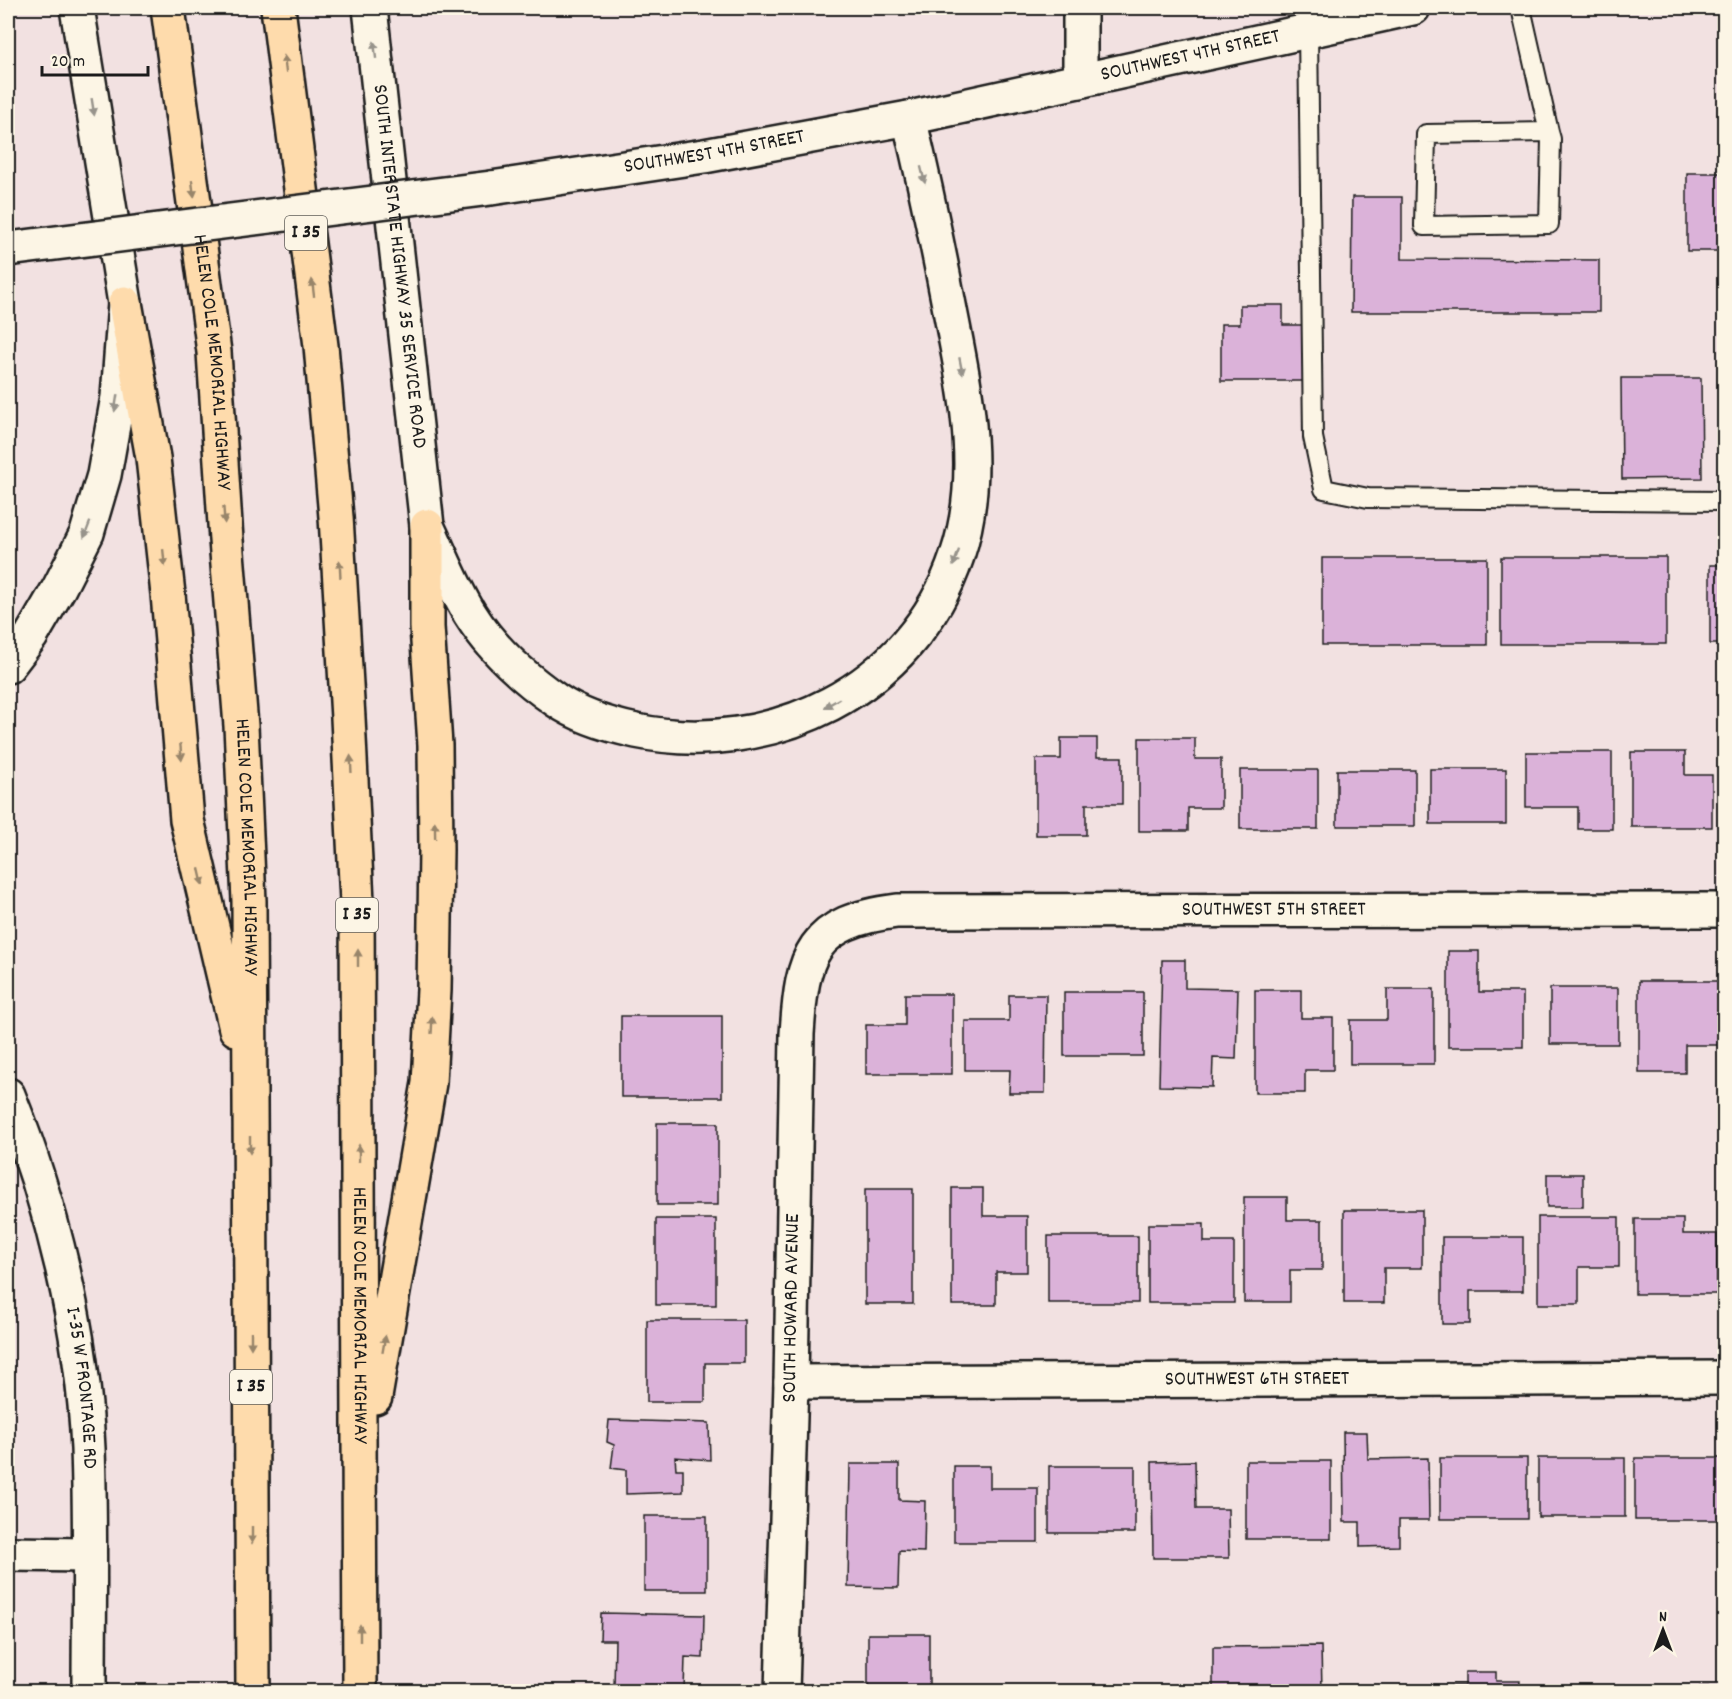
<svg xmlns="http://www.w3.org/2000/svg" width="1732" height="1699" font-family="Dekko,sans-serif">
  <rect width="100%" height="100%" fill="#f2e1e1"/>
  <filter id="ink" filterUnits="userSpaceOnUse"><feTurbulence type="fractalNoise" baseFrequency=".0167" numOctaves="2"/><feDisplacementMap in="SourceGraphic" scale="12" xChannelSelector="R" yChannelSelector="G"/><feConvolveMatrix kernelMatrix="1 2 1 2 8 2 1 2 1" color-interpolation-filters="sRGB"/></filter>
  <g filter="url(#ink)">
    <path fill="#dbb2d9" stroke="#1c1c1c" stroke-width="1.5" d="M 1687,173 L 1724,173 L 1724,251 L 1687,251 Z
      M 1352,197 L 1402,197 L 1402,259 L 1599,260 L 1599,312 L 1351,312 Z
      M 1240,305 L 1283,305 L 1283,325 L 1307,325 L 1307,381 L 1221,381 L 1221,324 L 1240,324 Z
      M 1621,378 L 1701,378 L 1702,478 L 1622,479 Z
      M 1501,557 L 1666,557 L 1666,644 L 1501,644 Z
      M 1322,558 L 1487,558 L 1487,645 L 1322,645 Z
      M 1710,565 L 1724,565 L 1724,644 L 1710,644 Z
      M 1061,738 L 1097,738 L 1097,757 L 1122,757 L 1122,804 L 1086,804 L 1086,835 L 1036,835 L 1036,759 L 1061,759 Z
      M 1139,738 L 1195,738 L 1195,759 L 1221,759 L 1221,808 L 1188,808 L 1188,831 L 1139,831 Z
      M 1526,752 L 1612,752 L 1612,829 L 1578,829 L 1578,807 L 1526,807 Z
      M 1631,752 L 1685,752 L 1685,775 L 1712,775 L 1712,827 L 1631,827 Z
      M 1430,769 L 1506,769 L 1506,824 L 1430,824 Z
      M 1240,770 L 1318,770 L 1318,829 L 1240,829 Z
      M 1337,770 L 1415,770 L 1415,826 L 1337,826 Z
      M 1448,951 L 1479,951 L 1479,992 L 1523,992 L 1523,1047 L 1448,1047 Z
      M 1162,960 L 1185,960 L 1185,988 L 1238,989 L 1236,1059 L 1213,1058 L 1212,1087 L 1159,1086 Z
      M 1639,981 L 1724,981 L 1724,1045 L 1685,1045 L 1685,1073 L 1639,1073 Z
      M 1550,988 L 1618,988 L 1618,1044 L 1550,1044 Z
      M 1387,989 L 1434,989 L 1434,1064 L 1350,1064 L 1350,1020 L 1387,1020 Z
      M 1255,990 L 1301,990 L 1301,1018 L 1333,1018 L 1333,1070 L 1305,1070 L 1305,1093 L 1255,1093 Z
      M 1064,992 L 1143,992 L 1143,1056 L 1064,1056 Z
      M 905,994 L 952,994 L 952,1074 L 866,1074 L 866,1025 L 905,1025 Z
      M 1009,995 L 1046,995 L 1045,1093 L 1009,1093 L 1010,1070 L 965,1070 L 965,1021 L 1009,1021 Z
      M 621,1016 L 722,1016 L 722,1097 L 621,1097 Z
      M 657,1123 L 718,1123 L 718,1205 L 657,1205 Z
      M 1547,1174 L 1583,1174 L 1583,1207 L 1547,1207 Z
      M 952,1188 L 983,1188 L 983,1216 L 1027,1216 L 1027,1272 L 996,1272 L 996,1305 L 952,1305 Z
      M 865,1189 L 913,1189 L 913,1304 L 865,1304 Z
      M 1244,1197 L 1287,1197 L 1287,1220 L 1322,1220 L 1322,1270 L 1290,1270 L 1290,1302 L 1244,1302 Z
      M 1344,1210 L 1422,1210 L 1422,1268 L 1384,1268 L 1384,1303 L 1344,1303 Z
      M 1538,1217 L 1619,1217 L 1619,1267 L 1579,1267 L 1579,1304 L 1538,1304 Z
      M 656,1219 L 716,1219 L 716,1305 L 656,1305 Z
      M 1635,1219 L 1683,1219 L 1683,1234 L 1717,1234 L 1717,1294 L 1635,1294 Z
      M 1148,1224 L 1204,1224 L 1204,1242 L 1234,1242 L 1234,1303 L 1148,1303 Z
      M 1048,1236 L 1138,1236 L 1138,1303 L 1048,1303 Z
      M 1442,1237 L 1523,1237 L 1523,1291 L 1470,1291 L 1470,1324 L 1442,1324 Z
      M 647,1320 L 744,1320 L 744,1363 L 705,1363 L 705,1402 L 647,1402 Z
      M 609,1420 L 709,1423 L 710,1460 L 675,1457 L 676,1469 L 683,1469 L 683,1492 L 626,1494 L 626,1470 L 611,1468 L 614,1445 L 607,1442 Z
      M 1343,1432 L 1367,1432 L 1368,1459 L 1428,1458 L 1429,1520 L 1399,1520 L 1399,1546 L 1360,1547 L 1360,1522 L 1344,1522 Z
      M 1440,1458 L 1527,1458 L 1527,1519 L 1440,1519 Z
      M 1538,1458 L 1625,1458 L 1625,1517 L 1538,1517 Z
      M 1635,1458 L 1722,1458 L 1722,1520 L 1635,1520 Z
      M 1195,1461 L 1196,1509 L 1228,1509 L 1229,1558 L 1153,1558 L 1152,1462 Z
      M 1246,1461 L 1331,1461 L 1331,1539 L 1246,1539 Z
      M 850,1464 L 899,1464 L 899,1500 L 925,1501 L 924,1552 L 899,1551 L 898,1588 L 848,1587 Z
      M 954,1466 L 990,1466 L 990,1488 L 1038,1488 L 1038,1542 L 954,1542 Z
      M 1049,1466 L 1135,1466 L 1135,1533 L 1049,1533 Z
      M 644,1516 L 707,1516 L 707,1591 L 644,1591 Z
      M 601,1613 L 704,1615 L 703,1658 L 685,1657 L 684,1690 L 614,1688 L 615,1640 L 600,1640 Z
      M 868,1634 L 929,1634 L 929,1692 L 868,1692 Z
      M 1321,1646 L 1322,1692 L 1213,1692 L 1213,1647 Z
      M 1465,1672 L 1496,1672 L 1496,1681 L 1520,1681 L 1519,1692 L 1451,1692 L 1451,1686 L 1465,1686 Z
      M 1639,1688 L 1719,1688 L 1719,1692 L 1639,1692 Z"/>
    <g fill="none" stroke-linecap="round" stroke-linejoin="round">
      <defs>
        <path id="service" d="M 1521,8 L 1549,132 L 1551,139 L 1549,224 L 1424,226 L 1426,134 L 1549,132
          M 1308,30 L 1313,437 L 1324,489 L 1368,498 L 1724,501"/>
        <g id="minor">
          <path id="s1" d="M 791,1382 L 1724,1378"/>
          <path d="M 8,1554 L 89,1555"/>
          <path id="s2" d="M 782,1692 L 791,1382 L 797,1034 C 802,954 811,922 897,911 L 1724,910"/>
        </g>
        <g id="tertiary">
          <path d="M 1080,8 L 1080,81"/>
          <path id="s3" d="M 8,1095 C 52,1204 83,1331 88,1449 C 91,1530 89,1611 89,1692"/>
        </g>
        <g id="secondary">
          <path id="s4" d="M 370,8 L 427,526 C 441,555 453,587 470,614 C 491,648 523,677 556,700 C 579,716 608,725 636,731 C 770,759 913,689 957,556 C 985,473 965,388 949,305 C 937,242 924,180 909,118"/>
          <path id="s5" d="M 491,188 L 704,156 L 909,118 L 1413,8"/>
          <path d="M 8,666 L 31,636 L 59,588 L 87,533 L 104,475 L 118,397 L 125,303 L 77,8"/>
        </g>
        <g id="motorway">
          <path id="s6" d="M 168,8 L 214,352 L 226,540 L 241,726 L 249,901 L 253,1692"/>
          <path id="s7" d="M 278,8 L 321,346 L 336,517 L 348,718 L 357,902 L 360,1692"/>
          <path d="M 125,303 L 153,458 L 168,594 L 187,820 L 236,1029"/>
          <path d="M 375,1397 L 429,1083 L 434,990 L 436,850 L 435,745 L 427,627 L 427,526"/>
        </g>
      </defs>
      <use href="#service" stroke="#1c1c1c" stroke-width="22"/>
      <use href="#minor" stroke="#1c1c1c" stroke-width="38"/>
      <use href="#tertiary" stroke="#1c1c1c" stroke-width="38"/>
      <use href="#secondary" stroke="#1c1c1c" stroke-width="38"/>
      <use href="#motorway" stroke="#1c1c1c" stroke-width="38"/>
      <use href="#service" stroke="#fcf5e5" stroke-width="18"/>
      <use href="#minor" stroke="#fcf5e5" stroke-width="33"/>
      <use href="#tertiary" stroke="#fcf5e5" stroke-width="33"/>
      <use href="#secondary" stroke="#fcf5e5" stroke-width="33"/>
      <use href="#motorway" stroke="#fedbac" stroke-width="33"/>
      <defs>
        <path id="secondary-bridge" d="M 8,249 L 491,188"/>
      </defs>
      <use href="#secondary-bridge" stroke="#1c1c1c" stroke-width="38" stroke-linecap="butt"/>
      <use href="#secondary-bridge" stroke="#fcf5e5" stroke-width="33"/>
    </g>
    <defs><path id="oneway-solid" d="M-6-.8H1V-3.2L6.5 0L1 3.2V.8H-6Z" transform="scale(1.5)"/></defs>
    <g fill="#97938b">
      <use href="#oneway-solid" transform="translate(375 50) rotate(-97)"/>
      <use href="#oneway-solid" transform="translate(93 107) rotate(81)"/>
      <use href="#oneway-solid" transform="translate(923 175) rotate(76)"/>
      <use href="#oneway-solid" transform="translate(961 366) rotate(79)"/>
      <use href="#oneway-solid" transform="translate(116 403) rotate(99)"/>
      <use href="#oneway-solid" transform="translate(87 530) rotate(111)"/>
      <use href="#oneway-solid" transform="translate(956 558) rotate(110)"/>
      <use href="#oneway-solid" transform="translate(832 703) rotate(150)"/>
    </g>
    <g fill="#98856b">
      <use href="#oneway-solid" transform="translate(285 64) rotate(-97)"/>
      <use href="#oneway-solid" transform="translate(193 189) rotate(83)"/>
      <use href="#oneway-solid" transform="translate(313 288) rotate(-97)"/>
      <use href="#oneway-solid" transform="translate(224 515) rotate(86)"/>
      <use href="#oneway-solid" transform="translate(164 558) rotate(84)"/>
      <use href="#oneway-solid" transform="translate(340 569) rotate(-93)"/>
      <use href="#oneway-solid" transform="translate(181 752) rotate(85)"/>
      <use href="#oneway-solid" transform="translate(351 764) rotate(-93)"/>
      <use href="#oneway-solid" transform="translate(435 830) rotate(-91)"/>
      <use href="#oneway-solid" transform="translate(201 877) rotate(77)"/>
      <use href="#oneway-solid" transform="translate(358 958) rotate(-90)"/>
      <use href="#oneway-solid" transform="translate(432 1025) rotate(-87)"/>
      <use href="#oneway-solid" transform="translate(250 1145) rotate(90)"/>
      <use href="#oneway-solid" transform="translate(359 1153) rotate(-90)"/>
      <use href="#oneway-solid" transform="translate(251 1340) rotate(90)"/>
      <use href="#oneway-solid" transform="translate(384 1344) rotate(-80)"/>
      <use href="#oneway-solid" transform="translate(252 1535) rotate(90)"/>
      <use href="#oneway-solid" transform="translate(360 1633) rotate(-90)"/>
    </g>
  </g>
  <g text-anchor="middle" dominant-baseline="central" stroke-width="5" stroke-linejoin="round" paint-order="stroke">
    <g fill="#fcf5e5" stroke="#5f5d58" stroke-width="1.5">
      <rect x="285" y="216" width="42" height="34" rx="4.5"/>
      <rect x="336" y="898" width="42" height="34" rx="4.5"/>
      <rect x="230" y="1370" width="42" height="34" rx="4.5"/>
    </g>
    <g font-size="20" font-weight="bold" fill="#1c1c1c">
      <text x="306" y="233">I 35</text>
      <text x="357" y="915">I 35</text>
      <text x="251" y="1387">I 35</text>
    </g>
    <g font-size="21" fill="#1c1c1c" stroke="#fcf5e5">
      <text stroke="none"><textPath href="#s5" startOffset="712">SOUTHWEST 4TH STREET</textPath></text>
      <text stroke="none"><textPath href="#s5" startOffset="226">SOUTHWEST 4TH STREET</textPath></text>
      <text stroke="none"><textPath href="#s4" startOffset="260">SOUTH INTERSTATE HIGHWAY 35 SERVICE ROAD</textPath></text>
      <text stroke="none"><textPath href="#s6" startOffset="357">HELEN COLE MEMORIAL HIGHWAY</textPath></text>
      <text stroke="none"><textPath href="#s6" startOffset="843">HELEN COLE MEMORIAL HIGHWAY</textPath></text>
      <text stroke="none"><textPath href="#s2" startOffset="1216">SOUTHWEST 5TH STREET</textPath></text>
      <text stroke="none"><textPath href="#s2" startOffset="384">SOUTH HOWARD AVENUE</textPath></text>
      <text stroke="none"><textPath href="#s7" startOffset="1311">HELEN COLE MEMORIAL HIGHWAY</textPath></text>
      <text stroke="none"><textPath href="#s1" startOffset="466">SOUTHWEST 6TH STREET</textPath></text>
      <text stroke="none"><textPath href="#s3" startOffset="303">I-35 W FRONTAGE RD</textPath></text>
    </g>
  </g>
  <rect width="1732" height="1699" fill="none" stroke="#fcf5e5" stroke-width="30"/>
  <rect x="15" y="15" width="1702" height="1669" fill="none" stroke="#1c1c1c" stroke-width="2" filter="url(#ink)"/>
  <g transform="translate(1663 1630)" stroke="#fcf5e5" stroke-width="4.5" paint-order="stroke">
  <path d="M0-4.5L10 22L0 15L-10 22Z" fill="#1c1c1c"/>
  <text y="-9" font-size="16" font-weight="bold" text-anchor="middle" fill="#1c1c1c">N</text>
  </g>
  <path d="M42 66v9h106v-9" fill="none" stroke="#1c1c1c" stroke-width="3"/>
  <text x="51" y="66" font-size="18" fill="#1c1c1c" stroke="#fcf5e5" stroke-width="4.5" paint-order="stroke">20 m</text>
</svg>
